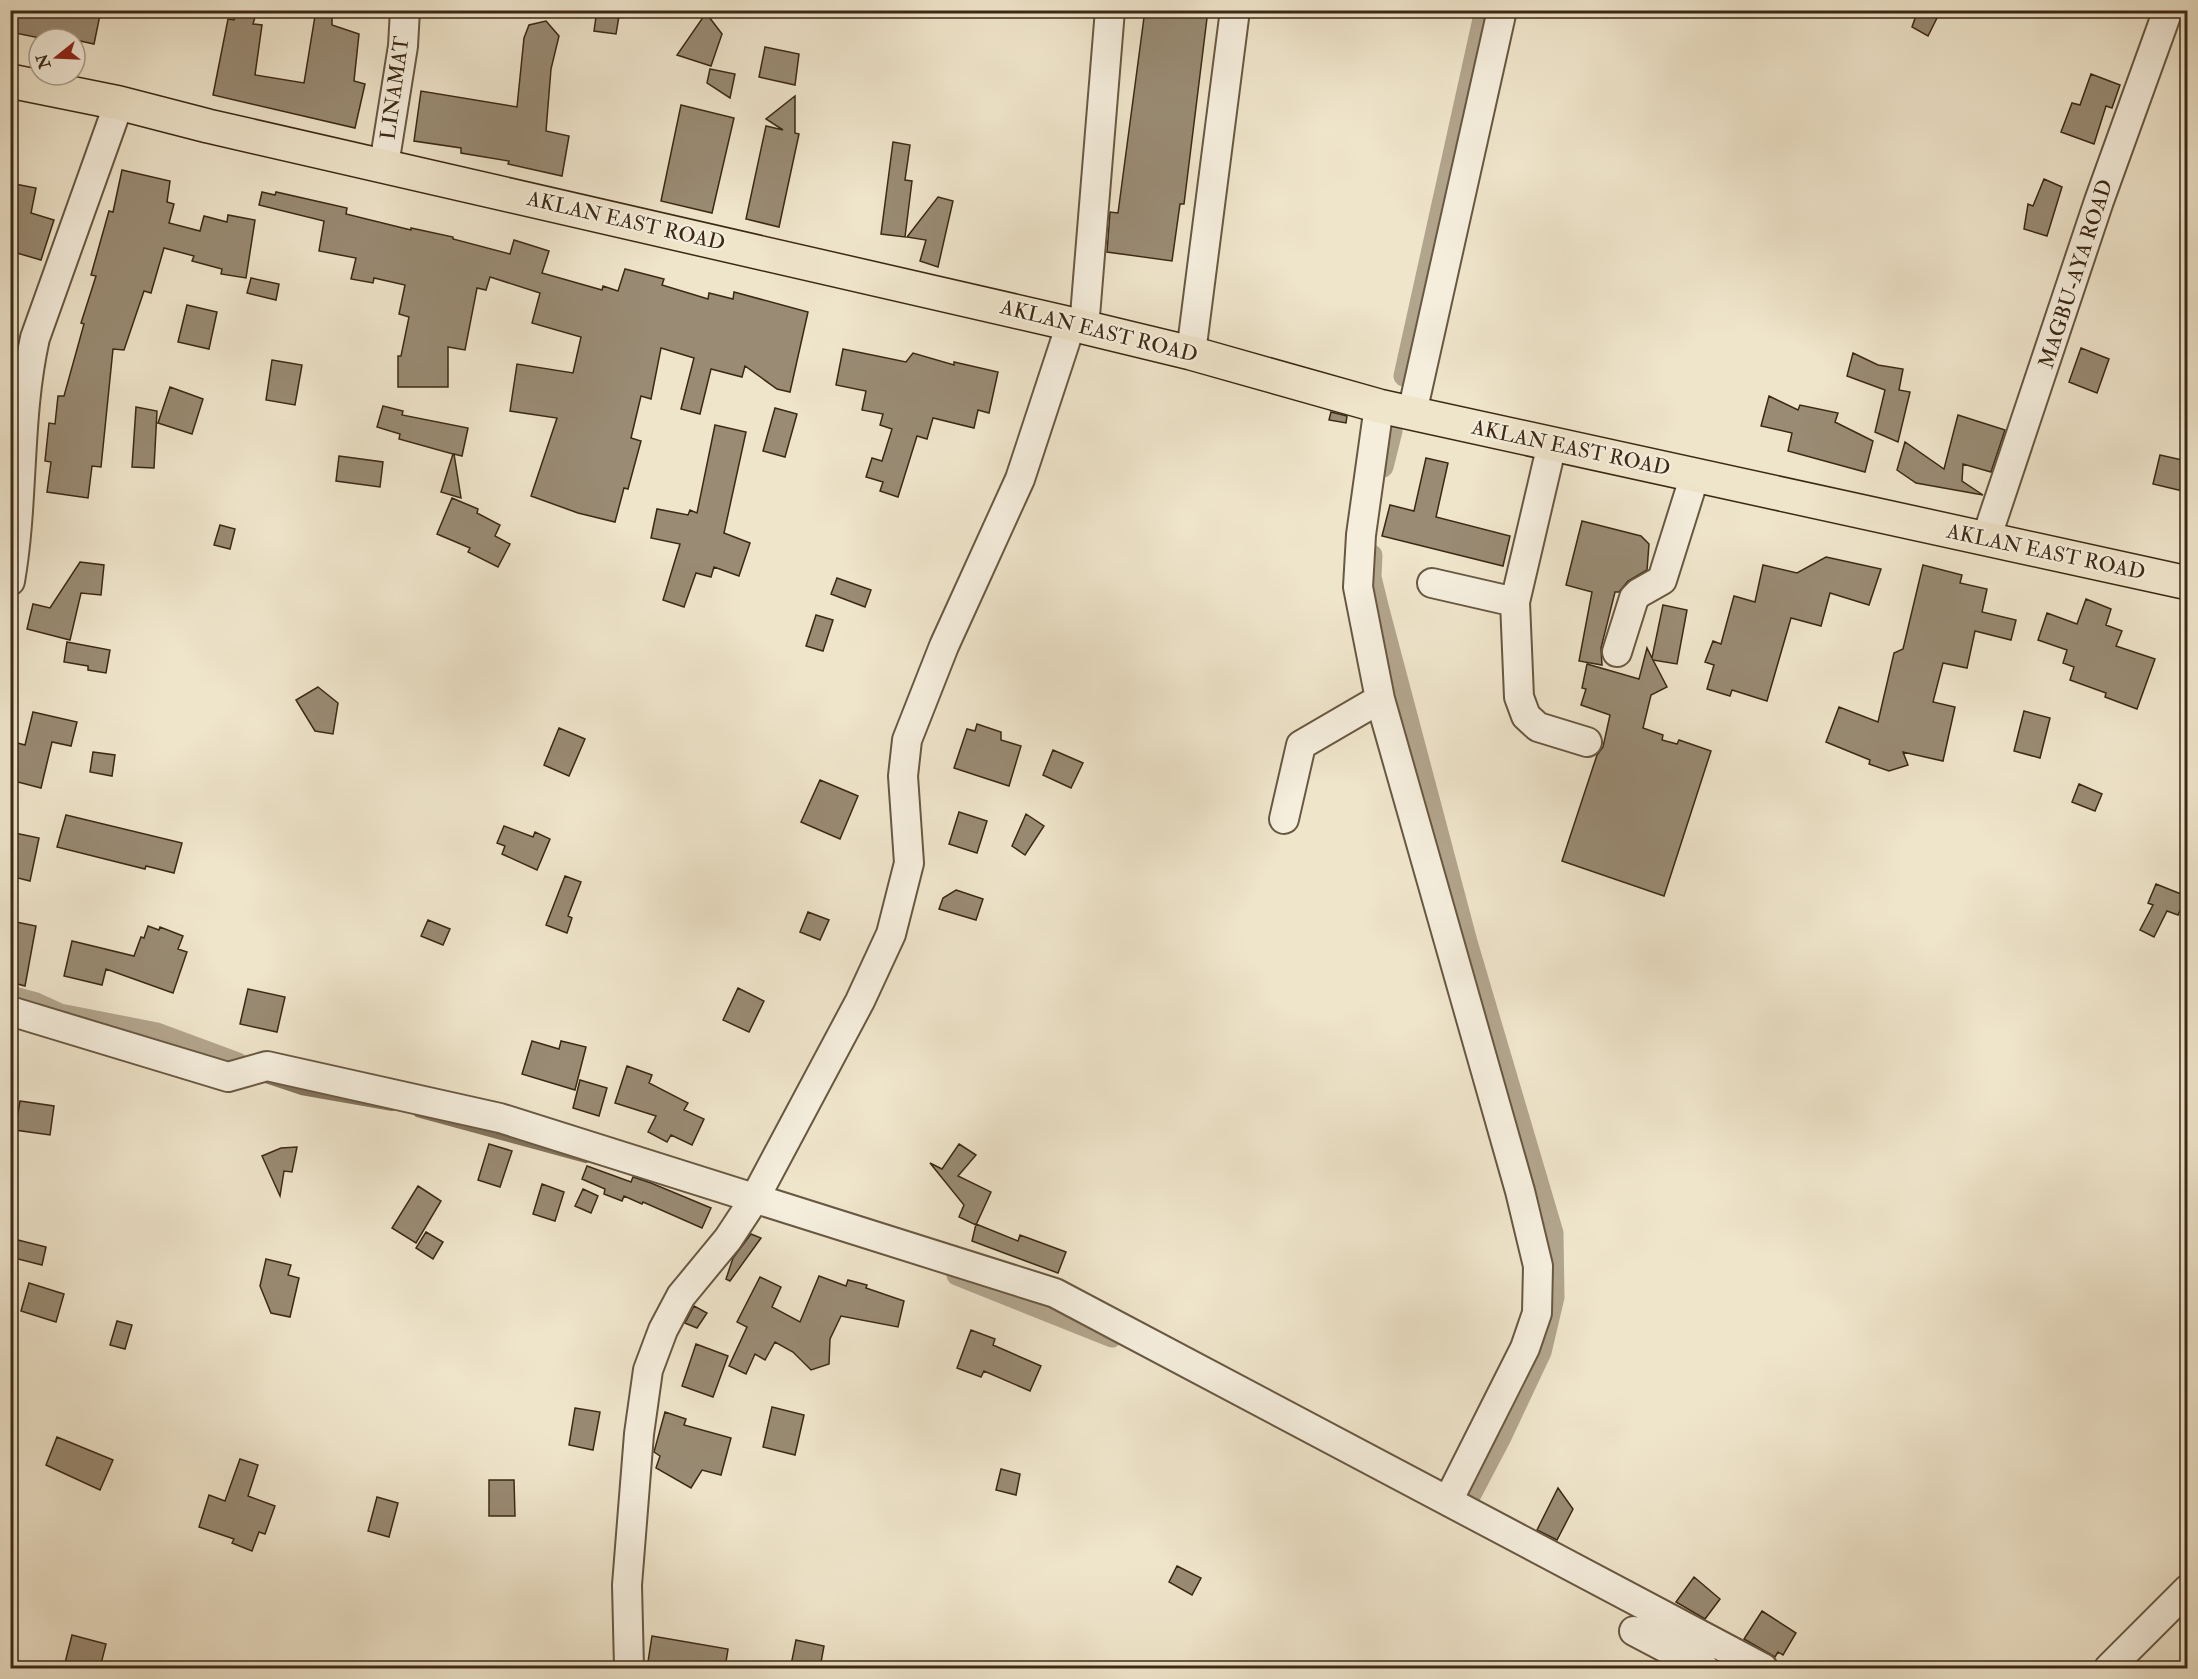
<svg xmlns="http://www.w3.org/2000/svg" width="2198" height="1679" font-family="'IM FELL Double Pica',serif">
  <rect width="100%" height="100%" fill="#efe5cb"/>
  <filter id="stains"><feTurbulence type="fractalNoise" baseFrequency=".00333" numOctaves="4"/><feColorMatrix values="0 0 0 0 .2 0 0 0 0 .09 0 0 0 0 .02 0 0 0 .5 -.17"/></filter>
  <radialGradient id="worn" r=".72"><stop offset=".6" stop-color="#630" stop-opacity="0"/><stop offset="1" stop-color="#630" stop-opacity=".3"/></radialGradient>
  <g fill="none" stroke-linecap="round" stroke-linejoin="round">
    <path stroke="#82735d" stroke-width="6" d="M 262,1079 L 301,1092 L 392,1108
      M 417,1114 L 586,1160"/>
    <path stroke="#b2a58d" stroke-width="21" d="M 1404,376 L 1485,10
      M 1383,467 L 1392,431
      M 1372,555 L 1371,577 L 1378,606 L 1467,942 L 1553,1233 L 1554,1297 L 1541,1352 L 1501,1437 L 1469,1498
      M 10,996 L 36,1003 L 60,1014 L 157,1033 L 238,1063
      M 957,1275 L 1112,1337
      M 1690,1645 L 1732,1668"/>
  </g>
  <path fill="#998b74" stroke="#3b2915" stroke-width="1.5" d="M 10,10 L 101,10 L 94,44 L 53,35 L 52,39 L 45,39 L 10,32 Z
    M 235,10 L 257,10 L 253,24 L 262,25 L 255,75 L 304,83 L 316,10 L 332,10 L 332,25 L 359,34 L 354,81 L 365,84 L 355,128 L 213,95 L 228,19 L 234,20 Z
    M 597,10 L 620,10 L 616,34 L 594,31 Z
    M 1145,10 L 1208,10 L 1184,204 L 1180,204 L 1172,261 L 1107,252 L 1110,212 L 1118,213 Z
    M 1918,10 L 1941,10 L 1928,36 L 1912,27 Z
    M 706,13 L 722,34 L 711,66 L 677,55 Z
    M 546,21 L 559,36 L 551,69 L 546,131 L 569,136 L 562,176 L 508,164 L 509,161 L 461,153 L 461,148 L 414,141 L 421,91 L 517,107 L 524,38 L 529,25 Z
    M 765,47 L 799,54 L 795,85 L 759,77 Z
    M 710,69 L 735,74 L 730,98 L 707,83 Z
    M 2091,74 L 2120,85 L 2112,108 L 2106,106 L 2094,144 L 2061,132 L 2072,103 L 2080,105 Z
    M 795,96 L 795,133 L 799,134 L 779,227 L 746,219 L 766,126 L 783,130 L 766,119 Z
    M 681,105 L 734,118 L 712,213 L 661,201 Z
    M 893,142 L 910,145 L 905,180 L 912,181 L 905,237 L 881,234 Z
    M 122,170 L 170,181 L 167,202 L 174,204 L 169,223 L 200,231 L 204,216 L 227,222 L 228,215 L 255,220 L 246,278 L 221,274 L 222,269 L 192,261 L 194,256 L 164,248 L 151,293 L 144,291 L 124,350 L 113,349 L 101,467 L 92,466 L 88,498 L 47,492 L 51,462 L 45,461 L 49,423 L 55,424 L 58,396 L 64,396 L 84,324 L 81,323 L 96,276 L 91,275 L 109,211 L 113,212 Z
    M 2044,179 L 2062,187 L 2047,236 L 2024,229 L 2028,204 L 2033,206 Z
    M 10,183 L 36,188 L 31,213 L 54,220 L 41,260 L 10,251 Z
    M 262,192 L 275,195 L 276,192 L 347,208 L 346,214 L 411,230 L 411,228 L 453,237 L 453,239 L 510,254 L 514,240 L 549,251 L 542,273 L 602,290 L 603,286 L 618,291 L 625,269 L 664,279 L 662,285 L 708,299 L 709,293 L 733,299 L 734,292 L 808,312 L 790,392 L 777,389 L 745,366 L 742,377 L 711,369 L 700,414 L 681,409 L 694,358 L 661,348 L 651,399 L 641,396 L 631,438 L 641,441 L 628,489 L 624,488 L 615,522 L 578,513 L 531,496 L 557,418 L 510,411 L 517,364 L 573,373 L 581,337 L 532,323 L 540,293 L 490,277 L 486,290 L 477,288 L 465,350 L 448,347 L 448,387 L 398,387 L 398,356 L 401,356 L 409,317 L 399,314 L 405,285 L 374,278 L 373,283 L 351,279 L 356,258 L 319,251 L 324,221 L 259,205 Z
    M 938,197 L 953,201 L 938,267 L 920,261 L 926,240 L 907,237 Z
    M 251,278 L 279,284 L 276,300 L 247,293 Z
    M 187,305 L 217,312 L 209,349 L 178,342 Z
    M 2081,348 L 2109,359 L 2097,393 L 2069,382 Z
    M 843,349 L 906,362 L 913,353 L 954,365 L 954,362 L 998,372 L 989,413 L 978,410 L 974,428 L 933,418 L 927,439 L 917,436 L 898,497 L 880,491 L 883,482 L 866,477 L 872,458 L 882,461 L 892,429 L 880,425 L 883,414 L 862,410 L 866,391 L 836,385 Z
    M 1853,353 L 1878,365 L 1903,369 L 1899,390 L 1910,392 L 1898,442 L 1875,432 L 1885,390 L 1847,376 Z
    M 272,360 L 302,365 L 295,405 L 266,400 Z
    M 170,387 L 203,399 L 192,434 L 158,423 Z
    M 1769,396 L 1798,410 L 1800,405 L 1838,413 L 1835,422 L 1873,441 L 1865,472 L 1788,451 L 1792,433 L 1761,426 Z
    M 383,406 L 403,411 L 402,415 L 468,428 L 462,456 L 454,454 L 461,498 L 441,492 L 453,454 L 399,439 L 400,434 L 377,427 Z
    M 136,407 L 157,411 L 154,468 L 132,467 Z
    M 775,408 L 797,414 L 785,457 L 763,451 Z
    M 1331,412 L 1347,416 L 1346,423 L 1329,420 Z
    M 1958,415 L 2005,430 L 1991,472 L 1963,464 L 1962,481 L 1983,495 L 1916,483 L 1897,470 L 1905,442 L 1944,469 Z
    M 715,425 L 746,432 L 724,533 L 750,543 L 739,576 L 714,567 L 711,577 L 696,573 L 684,607 L 663,600 L 680,544 L 651,538 L 657,509 L 688,515 L 690,510 L 697,513 Z
    M 2160,455 L 2187,461 L 2187,492 L 2153,484 Z
    M 339,456 L 383,462 L 380,487 L 336,481 Z
    M 1426,458 L 1448,463 L 1436,517 L 1510,536 L 1503,566 L 1382,536 L 1390,505 L 1414,511 Z
    M 452,498 L 478,509 L 477,513 L 500,525 L 495,536 L 510,544 L 498,567 L 468,552 L 470,548 L 437,534 Z
    M 1582,521 L 1641,536 L 1649,544 L 1647,570 L 1628,581 L 1619,592 L 1615,592 L 1601,648 L 1602,665 L 1579,661 L 1592,592 L 1566,585 Z
    M 220,525 L 235,529 L 230,549 L 214,545 Z
    M 1826,557 L 1881,569 L 1869,605 L 1830,593 L 1821,626 L 1791,618 L 1767,701 L 1732,690 L 1730,696 L 1707,689 L 1714,665 L 1705,662 L 1713,641 L 1721,644 L 1734,596 L 1755,602 L 1763,565 L 1797,573 Z
    M 80,562 L 104,565 L 101,595 L 81,593 L 70,640 L 27,629 L 33,604 L 50,608 Z
    M 1923,565 L 1962,575 L 1960,583 L 1987,589 L 1982,612 L 2016,620 L 2011,640 L 1975,631 L 1967,668 L 1943,663 L 1933,702 L 1955,707 L 1943,761 L 1903,752 L 1908,765 L 1889,771 L 1869,764 L 1870,760 L 1826,742 L 1839,707 L 1878,722 L 1894,653 L 1903,649 Z
    M 837,578 L 871,590 L 865,607 L 831,594 Z
    M 2086,599 L 2111,609 L 2106,625 L 2122,631 L 2116,646 L 2155,659 L 2137,709 L 2105,697 L 2106,693 L 2070,680 L 2074,667 L 2063,663 L 2067,650 L 2038,640 L 2047,613 L 2077,624 Z
    M 1663,605 L 1687,610 L 1677,664 L 1653,660 L 1667,687 L 1651,695 L 1643,728 L 1663,735 L 1662,740 L 1677,744 L 1679,740 L 1711,751 L 1664,896 L 1562,861 L 1597,755 L 1603,747 L 1610,715 L 1581,705 L 1586,689 L 1582,688 L 1587,664 L 1639,679 L 1647,648 L 1652,658 Z
    M 816,615 L 833,620 L 823,651 L 806,646 Z
    M 67,642 L 110,650 L 106,673 L 88,670 L 88,666 L 64,662 Z
    M 318,687 L 338,703 L 333,734 L 315,731 L 296,700 Z
    M 2024,711 L 2050,718 L 2040,758 L 2014,751 Z
    M 33,712 L 77,722 L 71,746 L 52,742 L 41,788 L 10,780 L 10,741 L 25,745 Z
    M 977,724 L 1001,732 L 1001,740 L 1021,746 L 1009,786 L 954,768 L 967,729 L 975,731 Z
    M 559,728 L 585,739 L 569,776 L 544,765 Z
    M 1053,750 L 1083,763 L 1071,788 L 1043,775 Z
    M 93,752 L 115,755 L 112,776 L 90,772 Z
    M 820,780 L 858,796 L 840,839 L 801,822 Z
    M 2079,784 L 2102,794 L 2095,811 L 2072,802 Z
    M 959,812 L 987,821 L 977,853 L 949,844 Z
    M 1026,814 L 1044,826 L 1025,855 L 1012,846 Z
    M 66,815 L 182,843 L 174,873 L 146,866 L 145,869 L 57,847 Z
    M 504,826 L 533,837 L 535,832 L 550,839 L 537,870 L 502,854 L 505,846 L 497,843 Z
    M 10,832 L 39,838 L 30,881 L 10,876 Z
    M 565,876 L 581,882 L 568,916 L 572,918 L 567,933 L 546,925 Z
    M 2156,884 L 2186,896 L 2178,915 L 2167,911 L 2154,937 L 2140,930 L 2153,905 L 2148,903 Z
    M 956,890 L 983,899 L 976,920 L 939,909 L 943,898 Z
    M 808,912 L 829,920 L 820,940 L 800,932 Z
    M 428,920 L 450,929 L 443,945 L 421,936 Z
    M 16,922 L 36,926 L 25,986 L 10,982 L 10,926 L 16,927 Z
    M 148,926 L 159,930 L 160,927 L 183,936 L 178,949 L 187,952 L 173,993 L 106,969 L 102,985 L 64,976 L 72,941 L 134,956 L 141,937 L 144,938 Z
    M 738,988 L 764,1001 L 749,1032 L 723,1020 Z
    M 248,989 L 285,997 L 277,1032 L 240,1024 Z
    M 532,1041 L 559,1049 L 561,1041 L 586,1047 L 575,1090 L 522,1074 Z
    M 627,1066 L 652,1075 L 649,1083 L 688,1103 L 684,1110 L 704,1119 L 692,1145 L 671,1135 L 667,1142 L 648,1132 L 656,1116 L 615,1103 Z
    M 580,1080 L 607,1088 L 599,1116 L 573,1108 Z
    M 20,1101 L 54,1106 L 50,1135 L 15,1130 Z
    M 489,1144 L 512,1151 L 500,1187 L 478,1180 Z
    M 959,1144 L 976,1155 L 958,1176 L 991,1192 L 976,1225 L 959,1217 L 964,1205 L 930,1163 L 942,1169 Z
    M 297,1147 L 292,1172 L 284,1171 L 280,1196 L 262,1156 L 281,1148 Z
    M 587,1166 L 631,1182 L 633,1177 L 651,1183 L 711,1208 L 702,1228 L 643,1202 L 642,1204 L 624,1196 L 622,1201 L 604,1194 L 605,1189 L 582,1179 Z
    M 542,1184 L 564,1192 L 555,1221 L 533,1214 Z
    M 418,1186 L 441,1201 L 416,1243 L 392,1228 Z
    M 583,1189 L 598,1196 L 591,1213 L 575,1206 Z
    M 976,1224 L 1018,1241 L 1020,1235 L 1066,1252 L 1058,1273 L 972,1241 Z
    M 426,1232 L 443,1242 L 433,1259 L 416,1248 Z
    M 751,1234 L 761,1238 L 730,1281 L 726,1279 L 733,1258 Z
    M 10,1238 L 46,1247 L 42,1265 L 10,1257 Z
    M 266,1259 L 291,1265 L 288,1275 L 299,1278 L 290,1317 L 271,1313 L 260,1286 Z
    M 819,1276 L 846,1286 L 848,1280 L 867,1285 L 866,1288 L 904,1301 L 898,1327 L 841,1316 L 830,1339 L 829,1364 L 811,1370 L 793,1352 L 775,1342 L 765,1360 L 755,1354 L 746,1374 L 729,1366 L 747,1327 L 737,1322 L 760,1277 L 781,1287 L 772,1307 L 800,1322 Z
    M 29,1283 L 64,1294 L 56,1322 L 21,1311 Z
    M 694,1306 L 707,1313 L 697,1328 L 685,1323 Z
    M 117,1321 L 132,1325 L 125,1349 L 110,1345 Z
    M 971,1330 L 995,1339 L 993,1345 L 1041,1366 L 1030,1391 L 984,1371 L 981,1377 L 957,1368 Z
    M 696,1344 L 728,1356 L 713,1397 L 682,1386 Z
    M 772,1407 L 804,1415 L 795,1455 L 763,1447 Z
    M 575,1408 L 600,1412 L 593,1450 L 569,1445 Z
    M 665,1412 L 686,1419 L 684,1425 L 731,1438 L 721,1475 L 702,1470 L 691,1488 L 656,1468 L 660,1456 L 654,1452 Z
    M 57,1437 L 113,1460 L 100,1490 L 46,1465 Z
    M 240,1459 L 258,1465 L 248,1496 L 275,1506 L 265,1534 L 259,1532 L 252,1551 L 232,1543 L 234,1539 L 199,1527 L 209,1495 L 225,1501 Z
    M 1001,1469 L 1020,1474 L 1016,1495 L 996,1490 Z
    M 489,1480 L 514,1480 L 515,1516 L 489,1516 Z
    M 1558,1488 L 1573,1509 L 1557,1540 L 1537,1530 Z
    M 377,1497 L 398,1503 L 389,1537 L 368,1531 Z
    M 1177,1566 L 1201,1578 L 1192,1595 L 1169,1582 Z
    M 1694,1577 L 1720,1599 L 1705,1619 L 1676,1602 Z
    M 1762,1611 L 1796,1633 L 1783,1655 L 1778,1652 L 1775,1657 L 1744,1639 Z
    M 72,1635 L 106,1644 L 100,1668 L 65,1663 Z
    M 652,1636 L 728,1649 L 725,1668 L 647,1668 Z
    M 796,1640 L 824,1646 L 820,1668 L 791,1665 Z"/>
  <g fill="none" stroke-linecap="round" stroke-linejoin="round">
    <defs>
      <path id="minor" d="M 384,165 L 403,46 L 405,10
        M 1084,328 L 1110,10
        M 1191,353 L 1235,10
        M 1379,406 L 1361,535 L 1358,587 L 1380,699 L 1520,1191 L 1538,1266 L 1537,1313 L 1525,1348 L 1448,1501
        M 1412,413 L 1502,10
        M 1552,444 L 1515,602 L 1519,697 L 1526,716 L 1538,727 L 1587,742
        M 1986,539 L 2099,201 L 2168,10
        M 10,581 C 24,501 17,418 35,338 L 119,103
        M 1432,583 L 1515,602
        M 1617,652 L 1634,598 L 1639,593 L 1662,580 L 1695,475
        M 1284,819 L 1301,745 L 1380,699
        M 10,1011 L 228,1077 L 267,1066 L 500,1118 L 1055,1293 L 1763,1668
        M 1634,1631 L 1704,1668
        M 629,1668 L 627,1585 L 639,1434 L 648,1370 L 663,1330 L 681,1296 L 728,1239 L 755,1198 L 860,1001 L 891,934 L 909,863 L 903,776 L 907,740 L 944,646 L 1020,479 L 1071,324
        M 2109,1668 L 2188,1589"/>
      <path id="major" d="M 10,81 L 119,103 L 208,126 L 1071,324 L 1191,353 L 1379,406 L 2188,583"/>
    </defs>
    <use href="#minor" stroke="#685842" stroke-width="32"/>
    <use href="#major" stroke="#3b2915" stroke-width="36"/>
    <use href="#minor" stroke="#f5eedd" stroke-width="28"/>
    <use href="#major" stroke="#efe5cb" stroke-width="33"/>
  </g>
  <g text-anchor="middle" dominant-baseline="central" stroke-width="4.5" stroke-linejoin="round" paint-order="stroke">
    <g font-size="21" fill="#3b2915" stroke="#f5eedd">
      <text transform="translate(395 88) rotate(-82)">LINAMAT</text>
      <text transform="translate(626 221) rotate(13)">AKLAN EAST ROAD</text>
      <text transform="translate(2076 274) rotate(-72)">MAGBU-AYA ROAD</text>
      <text transform="translate(1099 331) rotate(14)">AKLAN EAST ROAD</text>
      <text transform="translate(1571 448) rotate(12)">AKLAN EAST ROAD</text>
      <text transform="translate(2046 552) rotate(12)">AKLAN EAST ROAD</text>
    </g>
  </g>
  <rect width="2198" height="1679" fill="none" stroke="#efe5cb" stroke-width="36"/>
  <rect x="12" y="12" width="2174" height="1655" fill="none" stroke="#3b2915" stroke-width="3"/>
  <rect x="18" y="18" width="2162" height="1643" fill="none" stroke="#3b2915" stroke-width="1.5"/>
  <g transform="translate(57 57) rotate(252)"><circle r="28" fill="#f5eedd" stroke="#ab9f8d" stroke-width="1.5"/>
  <path d="M0-4.5L10 22L0 15L-10 22Z" fill="#8f2418"/>
  <text y="-9" font-size="16" font-weight="bold" text-anchor="middle" fill="#3b2915">N</text>
  </g>
  <rect width="100%" height="100%" filter="url(#stains)"/>
  <rect width="100%" height="100%" fill="url(#worn)"/>
</svg>
